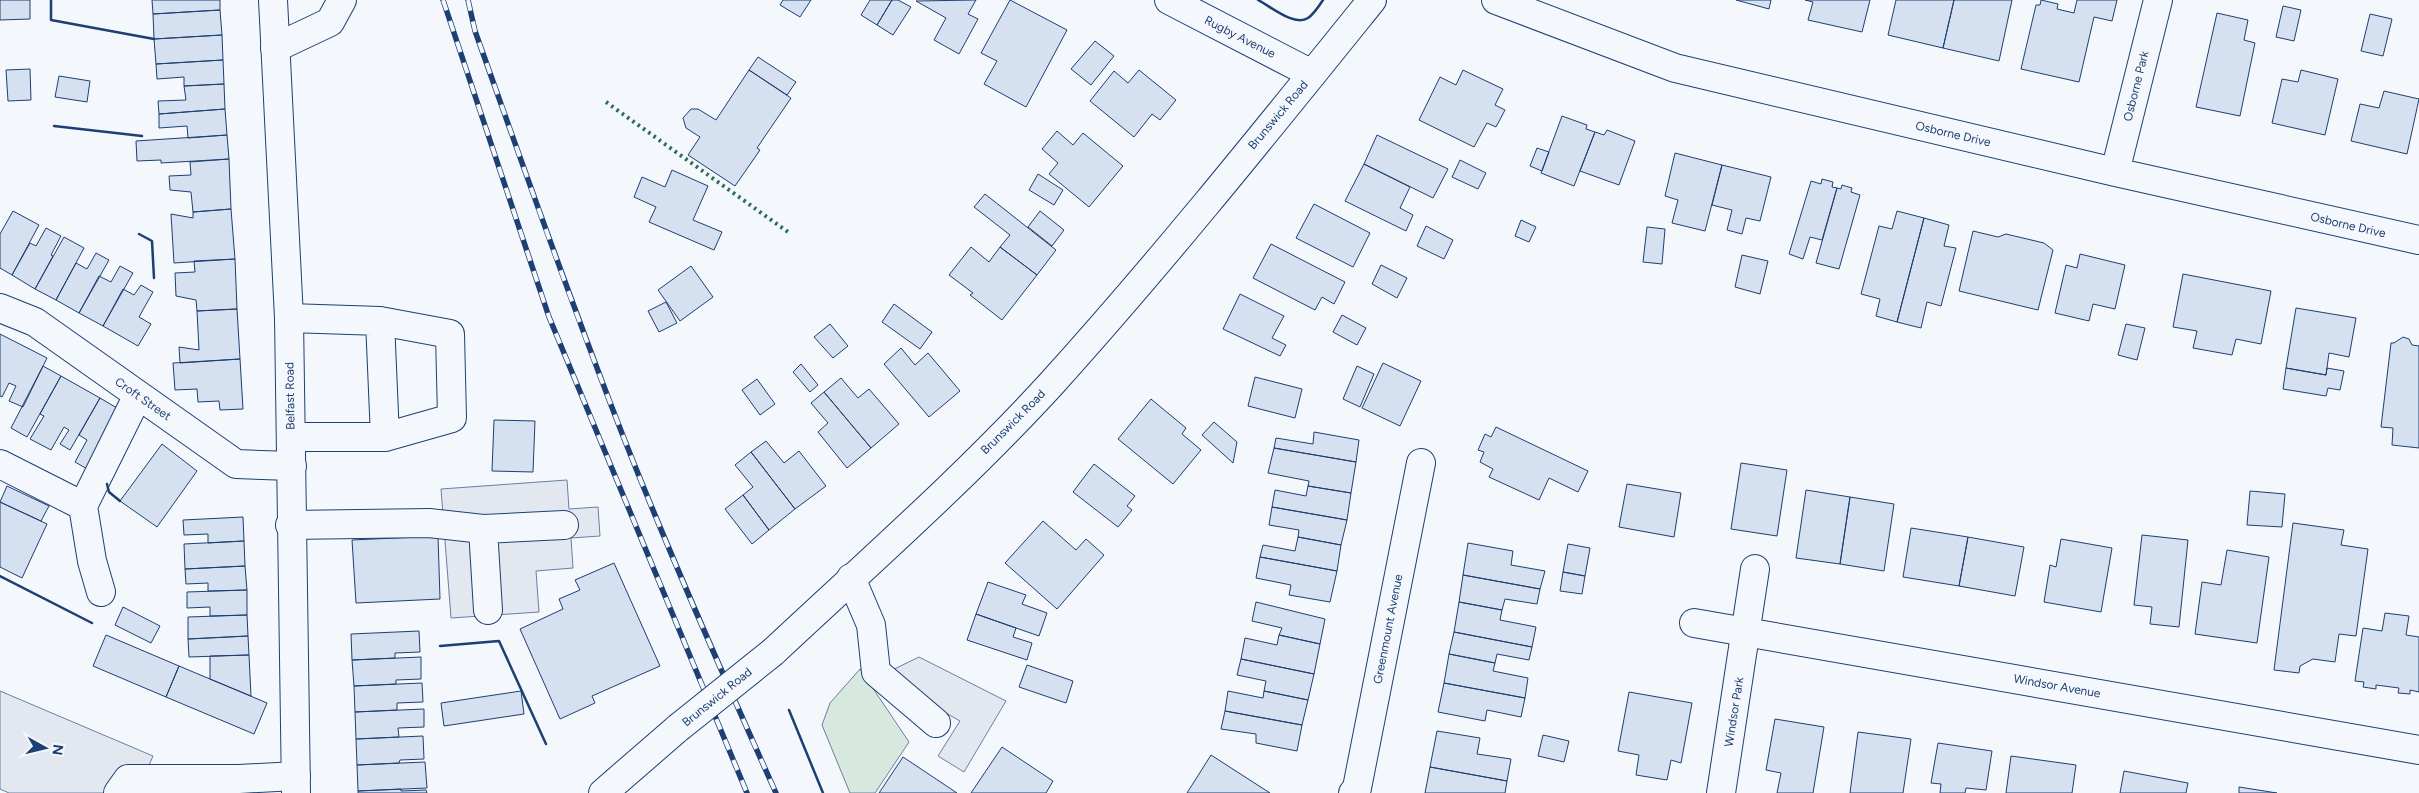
<svg xmlns="http://www.w3.org/2000/svg" width="2419" height="793" font-family="Figtree,sans-serif">
  <rect width="100%" height="100%" fill="#f4f7fb"/>
  <path fill="#d7e8df" stroke="#687fa3" d="M 860,669 L 909,742 L 875,793 L 850,793 L 822,725 L 830,703 Z"/>
  <path fill="#e3e8f0" stroke="#687fa3" d="M 567,480 L 569,509 L 598,507 L 600,536 L 571,538 L 573,568 L 536,571 L 539,612 L 451,618 L 441,489 Z
    M 919,657 L 1006,701 L 964,772 L 938,756 L 960,721 L 880,676 Z
    M 0,691 L 153,756 L 137,793 L 9,793 L 0,789 Z"/>
  <path fill="#d5e0f0" stroke="#1d3f73" d="M 0,0 L 30,0 L 30,19 L 0,20 Z
    M 152,0 L 220,0 L 220,10 L 153,14 Z
    M 783,0 L 811,0 L 800,17 L 780,5 Z
    M 870,0 L 892,0 L 877,25 L 861,15 Z
    M 892,0 L 898,0 L 911,7 L 893,35 L 877,25 Z
    M 976,0 L 968,14 L 978,19 L 959,54 L 934,40 L 946,18 L 916,1 Z
    M 1010,0 L 1067,30 L 1026,107 L 984,84 L 997,61 L 981,53 Z
    M 1736,0 L 1771,0 L 1769,9 Z
    M 1805,0 L 1870,0 L 1862,32 L 1808,20 L 1813,2 Z
    M 1896,0 L 1954,0 L 1943,48 L 1888,35 Z
    M 1954,0 L 2012,0 L 1999,61 L 1943,48 Z
    M 2041,0 L 2058,4 L 2057,9 L 2074,13 L 2077,0 L 2117,0 L 2112,21 L 2094,17 L 2079,82 L 2021,69 L 2036,5 L 2040,5 Z
    M 2283,6 L 2301,10 L 2294,41 L 2276,37 Z
    M 220,10 L 222,35 L 154,39 L 153,14 Z
    M 2217,13 L 2248,20 L 2244,40 L 2255,43 L 2240,116 L 2196,107 Z
    M 2370,14 L 2392,19 L 2383,56 L 2361,51 Z
    M 222,35 L 223,60 L 156,64 L 154,39 Z
    M 1095,41 L 1114,56 L 1091,85 L 1071,69 Z
    M 758,57 L 796,82 L 787,95 L 749,70 Z
    M 223,60 L 224,84 L 184,86 L 184,77 L 157,79 L 156,64 Z
    M 30,69 L 31,100 L 8,101 L 6,70 Z
    M 749,70 L 791,98 L 757,148 L 760,150 L 735,186 L 688,155 L 700,137 L 686,128 L 683,118 L 691,109 L 698,109 L 716,120 Z
    M 1139,70 L 1176,100 L 1160,120 L 1152,114 L 1134,137 L 1090,101 L 1114,71 L 1128,83 Z
    M 1463,70 L 1503,89 L 1495,105 L 1505,110 L 1496,127 L 1487,123 L 1474,147 L 1419,120 L 1440,77 L 1456,85 Z
    M 2301,70 L 2338,79 L 2325,135 L 2272,123 L 2282,79 L 2298,82 Z
    M 59,76 L 90,81 L 87,102 L 55,97 Z
    M 224,84 L 225,109 L 159,114 L 158,101 L 186,100 L 184,86 Z
    M 2384,91 L 2419,99 L 2407,154 L 2351,141 L 2360,104 L 2379,108 Z
    M 225,109 L 227,135 L 188,138 L 187,126 L 159,128 L 159,114 Z
    M 1562,116 L 1587,125 L 1586,129 L 1595,132 L 1574,186 L 1541,173 Z
    M 1607,130 L 1635,141 L 1619,185 L 1580,171 L 1595,132 L 1604,135 Z
    M 1057,131 L 1073,145 L 1083,133 L 1123,166 L 1089,207 L 1049,174 L 1058,163 L 1042,149 Z
    M 227,135 L 229,159 L 161,163 L 161,160 L 137,161 L 136,141 Z
    M 1377,135 L 1448,169 L 1433,198 L 1364,164 Z
    M 1537,148 L 1549,152 L 1542,171 L 1530,166 Z
    M 1675,153 L 1722,165 L 1705,231 L 1672,223 L 1678,200 L 1665,196 Z
    M 229,159 L 231,209 L 193,212 L 191,192 L 170,190 L 169,176 L 191,175 L 190,162 Z
    M 1460,160 L 1486,173 L 1478,189 L 1452,177 Z
    M 1364,164 L 1410,187 L 1400,208 L 1413,215 L 1406,231 L 1345,201 Z
    M 1722,165 L 1771,177 L 1760,221 L 1746,218 L 1742,234 L 1727,230 L 1732,210 L 1712,205 Z
    M 672,170 L 708,186 L 693,220 L 722,232 L 714,250 L 649,222 L 656,207 L 634,197 L 642,177 L 665,187 Z
    M 1038,174 L 1063,190 L 1054,205 L 1029,190 Z
    M 1822,179 L 1833,182 L 1832,187 L 1837,188 L 1822,240 L 1810,237 L 1803,259 L 1789,254 L 1811,181 L 1821,184 Z
    M 1842,185 L 1852,188 L 1851,192 L 1860,195 L 1839,269 L 1816,263 L 1837,188 L 1841,189 Z
    M 985,194 L 1056,250 L 1037,275 L 1000,247 L 1010,235 L 974,207 Z
    M 1314,204 L 1370,233 L 1353,267 L 1296,238 Z
    M 231,209 L 235,259 L 174,263 L 171,214 L 193,218 L 193,212 Z
    M 13,211 L 39,225 L 12,275 L 0,268 L 0,234 Z
    M 1040,211 L 1064,230 L 1052,246 L 1028,227 Z
    M 1897,211 L 1924,218 L 1897,322 L 1876,316 L 1880,299 L 1861,294 L 1879,226 L 1892,229 Z
    M 1924,218 L 1949,225 L 1944,246 L 1956,248 L 1941,306 L 1927,302 L 1921,328 L 1897,322 Z
    M 1521,220 L 1536,227 L 1529,242 L 1515,236 Z
    M 1426,226 L 1453,240 L 1444,259 L 1417,246 Z
    M 1647,227 L 1665,229 L 1662,264 L 1643,262 Z
    M 46,228 L 61,236 L 51,255 L 53,256 L 35,289 L 12,275 L 30,243 L 36,246 Z
    M 1973,231 L 1998,237 L 2006,234 L 2044,243 L 2053,250 L 2038,310 L 1959,291 Z
    M 64,237 L 84,248 L 56,300 L 35,289 Z
    M 1271,244 L 1345,282 L 1334,304 L 1322,297 L 1315,310 L 1253,278 Z
    M 971,247 L 989,262 L 1000,247 L 1037,275 L 1002,320 L 970,295 L 973,293 L 949,275 Z
    M 96,253 L 109,260 L 79,313 L 56,300 L 76,263 L 87,269 Z
    M 2080,254 L 2125,265 L 2115,309 L 2093,304 L 2089,321 L 2055,313 L 2066,265 L 2077,268 Z
    M 1742,255 L 1768,261 L 1760,294 L 1735,287 Z
    M 235,259 L 237,309 L 197,311 L 196,300 L 176,296 L 175,273 L 195,272 L 194,261 Z
    M 1381,265 L 1407,278 L 1397,298 L 1372,284 Z
    M 120,266 L 133,273 L 103,326 L 79,313 L 99,276 L 111,282 Z
    M 691,266 L 713,297 L 680,321 L 658,290 Z
    M 2183,274 L 2271,291 L 2261,344 L 2236,339 L 2232,355 L 2193,348 L 2197,331 L 2173,327 Z
    M 141,285 L 153,292 L 139,317 L 151,324 L 138,346 L 103,326 L 123,289 L 134,295 Z
    M 1240,294 L 1284,316 L 1272,338 L 1286,345 L 1280,356 L 1223,329 Z
    M 666,302 L 677,323 L 659,332 L 648,311 Z
    M 894,304 L 932,332 L 920,349 L 882,322 Z
    M 2296,308 L 2356,318 L 2349,357 L 2329,353 L 2326,375 L 2286,368 Z
    M 237,309 L 240,359 L 180,363 L 179,347 L 199,350 L 197,311 Z
    M 1342,315 L 1366,328 L 1357,345 L 1333,332 Z
    M 830,324 L 848,346 L 833,358 L 814,337 Z
    M 2126,324 L 2145,328 L 2137,360 L 2118,355 Z
    M 0,334 L 47,358 L 23,407 L 9,401 L 16,386 L 9,383 L 2,397 L 0,396 Z
    M 2403,337 L 2409,339 L 2412,345 L 2419,346 L 2419,448 L 2392,445 L 2393,428 L 2381,427 L 2391,343 L 2394,343 Z
    M 901,348 L 915,365 L 928,353 L 960,391 L 929,417 L 884,364 Z
    M 240,359 L 243,409 L 220,410 L 219,401 L 198,402 L 197,389 L 175,390 L 173,363 Z
    M 1383,363 L 1421,381 L 1400,426 L 1362,408 Z
    M 801,364 L 818,385 L 810,392 L 793,372 Z
    M 43,366 L 61,376 L 27,437 L 11,428 Z
    M 1357,366 L 1374,374 L 1360,407 L 1343,399 Z
    M 2286,368 L 2326,375 L 2327,368 L 2344,371 L 2340,390 L 2328,388 L 2326,396 L 2283,389 Z
    M 61,376 L 100,398 L 70,450 L 60,444 L 69,430 L 64,427 L 51,450 L 30,439 L 44,416 L 40,414 Z
    M 1255,377 L 1302,389 L 1295,418 L 1248,406 Z
    M 841,378 L 858,398 L 869,389 L 899,424 L 871,448 L 824,392 Z
    M 757,379 L 775,404 L 760,415 L 742,390 Z
    M 824,392 L 871,448 L 847,468 L 818,432 L 828,423 L 811,403 Z
    M 100,398 L 122,411 L 89,470 L 75,462 L 87,440 L 79,435 Z
    M 1151,399 L 1186,428 L 1182,434 L 1201,450 L 1173,484 L 1118,439 Z
    M 494,420 L 535,421 L 533,472 L 492,471 Z
    M 1214,422 L 1237,442 L 1233,463 L 1202,435 Z
    M 1496,427 L 1588,471 L 1578,492 L 1549,478 L 1539,500 L 1489,477 L 1493,469 L 1480,462 L 1484,452 L 1478,450 L 1485,434 L 1491,437 Z
    M 1314,432 L 1359,440 L 1356,462 L 1274,448 L 1276,438 L 1313,444 Z
    M 766,441 L 784,463 L 799,451 L 826,486 L 795,509 L 751,452 Z
    M 162,444 L 197,471 L 157,527 L 120,501 Z
    M 1274,448 L 1356,462 L 1351,493 L 1308,486 L 1309,481 L 1268,473 Z
    M 751,452 L 795,509 L 769,530 L 743,495 L 753,487 L 735,465 Z
    M 1741,463 L 1787,470 L 1777,536 L 1731,529 Z
    M 1094,464 L 1135,496 L 1127,506 L 1132,510 L 1118,527 L 1073,492 Z
    M 1627,484 L 1681,493 L 1674,537 L 1619,527 Z
    M 7,486 L 49,506 L 41,521 L 0,502 Z
    M 1308,486 L 1351,493 L 1347,520 L 1272,507 L 1275,490 L 1306,496 Z
    M 1806,490 L 1850,497 L 1840,564 L 1796,558 Z
    M 2250,491 L 2285,494 L 2282,527 L 2247,525 Z
    M 743,495 L 769,530 L 752,544 L 725,509 Z
    M 1850,497 L 1894,504 L 1884,571 L 1840,564 Z
    M 0,502 L 47,524 L 22,578 L 0,567 Z
    M 1272,507 L 1347,520 L 1341,545 L 1298,537 L 1299,530 L 1269,525 Z
    M 243,517 L 244,541 L 208,543 L 208,534 L 184,535 L 183,520 Z
    M 1043,521 L 1076,550 L 1086,539 L 1104,555 L 1057,609 L 1005,563 Z
    M 2293,523 L 2344,530 L 2341,545 L 2368,549 L 2356,636 L 2339,634 L 2335,662 L 2313,659 L 2300,666 L 2299,673 L 2274,670 Z
    M 1911,528 L 1968,537 L 1959,586 L 1903,577 Z
    M 2142,535 L 2188,540 L 2179,627 L 2150,624 L 2152,607 L 2134,605 Z
    M 438,536 L 440,599 L 356,603 L 352,540 Z
    M 1298,537 L 1341,545 L 1337,571 L 1260,557 L 1263,545 L 1295,551 Z
    M 1968,537 L 2024,547 L 2015,596 L 1959,586 Z
    M 2061,539 L 2112,548 L 2101,612 L 2044,602 L 2050,565 L 2056,567 Z
    M 244,541 L 245,566 L 185,569 L 184,544 Z
    M 1468,543 L 1513,551 L 1511,565 L 1545,571 L 1540,589 L 1463,575 Z
    M 1568,544 L 1590,548 L 1585,576 L 1563,572 Z
    M 2227,550 L 2269,557 L 2257,643 L 2195,634 L 2202,582 L 2221,585 Z
    M 1260,557 L 1337,571 L 1330,602 L 1289,595 L 1291,585 L 1256,578 Z
    M 614,563 L 660,666 L 592,696 L 595,703 L 560,719 L 520,629 L 563,609 L 559,599 L 580,590 L 575,580 Z
    M 245,566 L 247,590 L 208,591 L 208,583 L 186,584 L 185,569 Z
    M 1563,572 L 1585,576 L 1582,594 L 1560,591 Z
    M 1463,575 L 1540,589 L 1537,604 L 1505,599 L 1502,610 L 1459,602 Z
    M 988,582 L 1026,595 L 1022,604 L 1047,613 L 1039,636 L 976,614 Z
    M 247,590 L 247,615 L 210,616 L 210,607 L 187,608 L 187,592 Z
    M 1256,602 L 1325,619 L 1320,644 L 1279,635 L 1282,628 L 1252,621 Z
    M 1459,602 L 1502,610 L 1500,620 L 1536,627 L 1532,647 L 1454,632 Z
    M 123,607 L 160,626 L 151,643 L 115,625 Z
    M 2385,613 L 2409,616 L 2406,635 L 2419,637 L 2419,692 L 2410,690 L 2410,694 L 2398,693 L 2399,688 L 2376,685 L 2376,689 L 2363,687 L 2364,682 L 2355,681 L 2363,628 L 2382,631 Z
    M 976,614 L 1016,628 L 1013,637 L 1032,643 L 1027,660 L 967,640 Z
    M 247,615 L 248,636 L 188,639 L 188,617 Z
    M 419,631 L 420,652 L 395,653 L 395,658 L 352,660 L 351,634 Z
    M 1454,632 L 1532,647 L 1529,660 L 1497,654 L 1495,663 L 1449,654 Z
    M 106,635 L 179,666 L 166,697 L 93,666 Z
    M 1279,635 L 1320,644 L 1314,674 L 1241,659 L 1245,638 L 1277,645 Z
    M 248,636 L 249,655 L 189,657 L 188,639 Z
    M 1449,654 L 1495,663 L 1493,671 L 1528,678 L 1525,698 L 1444,683 Z
    M 249,655 L 251,696 L 210,679 L 210,656 Z
    M 421,657 L 421,679 L 396,680 L 396,684 L 354,686 L 352,660 Z
    M 1241,659 L 1314,674 L 1308,700 L 1264,691 L 1266,681 L 1237,675 Z
    M 1027,665 L 1073,681 L 1066,703 L 1019,687 Z
    M 179,666 L 267,703 L 254,734 L 166,697 Z
    M 422,683 L 423,702 L 397,703 L 397,710 L 355,712 L 354,686 Z
    M 1444,683 L 1525,698 L 1521,717 L 1487,710 L 1485,721 L 1438,712 Z
    M 521,691 L 524,714 L 444,726 L 441,703 Z
    M 1228,691 L 1263,698 L 1264,691 L 1308,700 L 1302,725 L 1225,711 Z
    M 1629,692 L 1692,703 L 1681,763 L 1671,760 L 1667,780 L 1636,775 L 1639,755 L 1618,751 Z
    M 424,709 L 424,727 L 398,728 L 399,737 L 356,739 L 355,712 Z
    M 1225,711 L 1302,725 L 1297,751 L 1256,743 L 1256,734 L 1221,729 Z
    M 1775,719 L 1824,727 L 1813,793 L 1777,793 L 1781,773 L 1766,770 Z
    M 1437,731 L 1480,738 L 1477,754 L 1511,759 L 1507,781 L 1430,767 Z
    M 1858,732 L 1911,739 L 1903,793 L 1850,793 Z
    M 1543,735 L 1569,741 L 1564,762 L 1538,756 Z
    M 423,736 L 424,759 L 400,760 L 399,763 L 357,765 L 356,739 Z
    M 1938,743 L 1992,751 L 1986,790 L 1966,788 L 1965,793 L 1940,793 L 1941,784 L 1931,783 Z
    M 1002,747 L 1053,781 L 1046,793 L 971,793 Z
    M 1211,755 L 1270,793 L 1187,793 Z
    M 2011,756 L 2076,765 L 2072,793 L 2006,793 Z
    M 903,757 L 957,793 L 879,793 Z
    M 425,762 L 427,788 L 358,791 L 357,765 Z
    M 1430,767 L 1507,781 L 1505,793 L 1425,793 Z
    M 2124,771 L 2188,783 L 2186,793 L 2120,793 Z
    M 2239,787 L 2277,793 L 2239,793 Z
    M 401,789 L 401,791 L 426,790 L 427,793 L 358,793 L 358,791 Z"/>
  <g fill="none" stroke-linecap="round" stroke-linejoin="round">
    <defs>
      <path id="minor" d="M 1169,0 L 1312,74
        M 1496,0 L 1675,68 L 2115,172 L 2419,240
        M 275,48 L 330,22 L 342,0
        M 2115,172 L 2158,0
        M 0,308 L 35,322 L 236,464 L 292,466
        M 289,318 L 380,321 L 385,437 L 291,437
        M 380,321 L 450,334 L 452,418 L 385,437
        M 0,464 L 83,506 L 92,561 L 101,592
        M 83,506 L 138,395
        M 290,525 L 429,523 L 483,529 L 564,525
        M 483,529 L 488,610
        M 851,578 L 871,625 L 876,672 L 936,723
        M 1694,623 L 2419,750
        M 118,793 L 128,779 L 239,779 L 296,776
        M 1353,793 L 1357,788 L 1421,463
        M 1721,793 L 1755,569"/>
      <path id="major" d="M 273,0 L 289,318 L 296,793
        M 773,652 C 867,564 965,478 1052,383 C 1163,260 1268,129 1372,0
        M 603,793 L 678,728"/>
    </defs>
    <use href="#minor" stroke="#1d3f73" stroke-width="30"/>
    <use href="#major" stroke="#1d3f73" stroke-width="30"/>
    <use href="#minor" stroke="#f4f7fb" stroke-width="28"/>
    <use href="#major" stroke="#f4f7fb" stroke-width="28"/>
    <defs>
      <path id="rail" d="M 443,0 L 549,317 L 747,793
        M 468,0 L 475,31 C 524,168 572,306 625,441 C 672,560 724,677 776,793"/>
    </defs>
    <use href="#rail" stroke="#1d3f73" stroke-width="5.5"/>
    <use href="#rail" stroke="#f4f7fb" stroke-width="4" stroke-dasharray="11" stroke-linecap="butt"/>
    <defs>
      <path id="major-bridge" d="M 678,728 L 773,652"/>
    </defs>
    <use href="#major-bridge" stroke="#1d3f73" stroke-width="30" stroke-linecap="butt"/>
    <use href="#major-bridge" stroke="#f4f7fb" stroke-width="28"/>
    <path stroke="#2c6c60" stroke-width="4" stroke-dasharray="2.5 4" stroke-linecap="butt" d="M 606,102 L 788,232"/>
    <path stroke="#1d3f73" stroke-width="2.5" d="M 51,0 L 51,20 L 154,39
      M 1258,0 C 1270,6 1294,27 1308,18 C 1314,14 1319,6 1323,0
      M 54,126 L 142,136
      M 139,234 L 152,241 L 154,278
      M 107,484 L 109,492 L 120,501
      M 0,576 L 92,623
      M 440,646 L 499,641 L 546,744
      M 789,710 L 823,793"/>
  </g>
  <g text-anchor="middle" dominant-baseline="central" stroke-width="4" stroke-linejoin="round" paint-order="stroke">
    <g font-size="12" fill="#1d3f73" stroke="#f4f7fb">
      <text transform="translate(1240 37) rotate(27)">Rugby Avenue</text>
      <text transform="translate(2136 86) rotate(-76)">Osborne Park</text>
      <text transform="translate(1278 115) rotate(-50)">Brunswick Road</text>
      <text transform="translate(1953 134) rotate(13)">Osborne Drive</text>
      <text transform="translate(2348 225) rotate(13)">Osborne Drive</text>
      <text transform="translate(290 396) rotate(-91)">Belfast Road</text>
      <text transform="translate(143 399) rotate(35)">Croft Street</text>
      <text transform="translate(1013 422) rotate(-45)">Brunswick Road</text>
      <text transform="translate(1388 629) rotate(-79)">Greenmount Avenue</text>
      <text transform="translate(2057 686) rotate(10)">Windsor Avenue</text>
      <text transform="translate(717 697) rotate(-39)">Brunswick Road</text>
      <text transform="translate(1734 712) rotate(-81)">Windsor Park</text>
    </g>
  </g>
  <g transform="translate(45 748) rotate(98)" stroke="#f4f7fb" stroke-width="4" paint-order="stroke">
  <path d="M0-4L9 19L0 12L-9 19Z" fill="#1d3f73"/>
  <text y="-8" font-size="14" font-weight="bold" text-anchor="middle" fill="#1d3f73">N</text>
  </g>
</svg>
